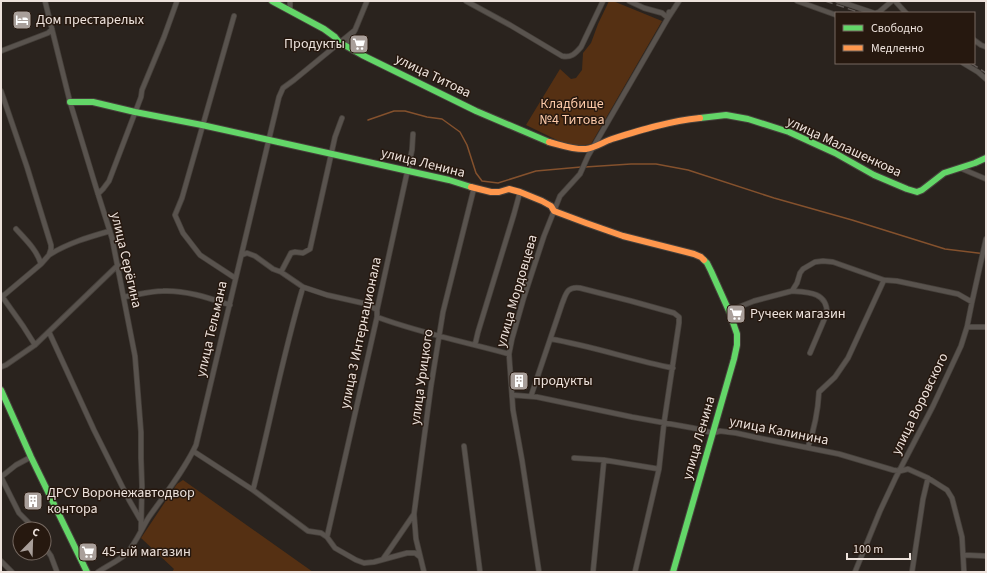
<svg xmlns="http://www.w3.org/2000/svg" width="987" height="573" font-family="'Source Sans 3',sans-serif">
  <rect width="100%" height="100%" fill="#2a231e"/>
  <path fill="#553013" d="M 609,1 L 613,1 L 662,21 L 591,144 L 580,146 L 565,144 L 526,125 L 560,69 L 571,79 L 576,78 L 582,70 L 583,53 L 591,43 L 598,24 Z
    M 183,480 L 313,572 L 172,572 L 174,569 L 141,538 L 177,484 Z"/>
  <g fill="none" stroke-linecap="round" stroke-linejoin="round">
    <path stroke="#84512d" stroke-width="1.5" d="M 368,120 L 394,111 L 405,111 L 427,117 L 442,119 L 460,132 L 467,145 L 476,173 L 482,181 L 498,183 L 536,171 L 581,167
      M 585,167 L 631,164 L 656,164 L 688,170 L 774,198 L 852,220 L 945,249 L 986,254"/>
    <defs>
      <path id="street" d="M 45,1 L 70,102 L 98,194 L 112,238 L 135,356 L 141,432 L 141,458 L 142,486 L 141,530
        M 466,1 L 510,25 L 562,56 C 571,58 575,54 581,47 L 603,1
        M 629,1 L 644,8 L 662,13 L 668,18 L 679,1
        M 797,1 L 836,15
        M 838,1 L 874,13
        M 895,1 L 906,13
        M 290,10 L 290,1
        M 876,13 L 879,12 L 892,1
        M 234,16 L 182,198 L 175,215 L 183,233 L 200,255 L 235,278
        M 974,40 L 981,45 L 986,47
        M 347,47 L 349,40 L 355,30 L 367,1
        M 1,51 L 48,33 L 52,29
        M 963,63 L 978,72 L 986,79
        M 1,91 L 27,167 L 51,245 L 51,249 L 49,255 L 41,264 L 28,275 L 3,296
        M 960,168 L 986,179
        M 98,194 L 103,189 L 109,181 L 141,97 L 142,90 L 164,37 L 177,1
        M 16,229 C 25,239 37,250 41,264
        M 49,255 C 68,243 89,237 110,231
        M 242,255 L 247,253 L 255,256 L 273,269 L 281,272 L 303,287 L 327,295 L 367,304 L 377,310
        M 281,272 L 291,253 L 295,252 L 303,253 L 310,249 L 335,137 L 342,118
        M 884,280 L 897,281 L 958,294 L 972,302
        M 792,291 C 808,292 827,292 827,313 L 810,353
        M 1,295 L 23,326 L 35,345
        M 124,297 C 137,295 150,291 163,291 C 186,290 209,298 230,305
        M 729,311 L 754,301 L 792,291 L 797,283 L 800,273 L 803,269 L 815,262 L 823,261 L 833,262 L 884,280 L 848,358 L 835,377 L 819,392 C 818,410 814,430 808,447
        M 377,317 C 420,333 465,342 509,354
        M 967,327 L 986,327
        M 49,332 L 94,430 L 129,500 L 140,519
        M 551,339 C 592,346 632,360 673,368
        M 475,345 L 478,332 L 514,214 L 520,192
        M 1,367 L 6,365 L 35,345 L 118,265
        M 512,395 L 537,397 L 632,417 L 693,428 L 713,433 L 720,431 L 736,433 L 759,438 L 839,454 L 893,470 L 900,471 L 908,469 L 928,478 L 947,490 L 952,498 L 962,537 L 964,572
        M 531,396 L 562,304 C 566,294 567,286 580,288 L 631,301 L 674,313 L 679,317 L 679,323 L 664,423 L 659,469 L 635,572
        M 464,446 L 480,572
        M 193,451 L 253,490 L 308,531 L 321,533 L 327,537 L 335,548 L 356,560 L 364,563 L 374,562 L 407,553 L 415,553 L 420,557
        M 574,458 L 604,460 L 659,469
        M 1,477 L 19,513 L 29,523 L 33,529
        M 1,477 L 16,465 L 31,457
        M 253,490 C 270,423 283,354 303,287
        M 327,537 L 377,317 L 377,310 L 412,150 L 413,134
        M 44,546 L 51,556 L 57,572
        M 964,555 L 986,556
        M 383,559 L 390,549 L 414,514
        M 1,561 L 12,572
        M 98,572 C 107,566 118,561 126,554 C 135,545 142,528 149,517 C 165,494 184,471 196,445 L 279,97 L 283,88 L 294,80 L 355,30
        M 424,572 L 416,539 L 414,514 L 431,386 L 443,312 L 474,188
        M 539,572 L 522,460 L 513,410 L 509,354 L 512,339 L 524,297 L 544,236 L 560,196 L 580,174 L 588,156 L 668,18 L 669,12
        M 593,572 L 604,460
        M 855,572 L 880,511 L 896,477 L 933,406 L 961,346 L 967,327 L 972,302 L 986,239
        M 912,572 L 923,499 L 928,478"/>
      <path id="fast" d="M 272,1 L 324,29 L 335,37 L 339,42 L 362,55 L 476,111 L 549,142
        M 70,102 L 93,102 L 135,112 L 202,125 L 449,180 L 471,187
        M 700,118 L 726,115 L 748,119 L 789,132 L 835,153 L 874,175 L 907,189 L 917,192 L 922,190 L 944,173 L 975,163 L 986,158
        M 1,390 L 31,457 L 87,572
        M 673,572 L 734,359 L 737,345 L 737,334 L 729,311 L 711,271 L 707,263 L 704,260"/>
      <path id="slow" d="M 549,142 C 561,145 574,150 586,149 C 595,148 603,142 612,139 C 641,130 670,121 700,118
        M 471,187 L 491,192 L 499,192 L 509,189 L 520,192 L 542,201 L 551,206 L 554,211 L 586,223 L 623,236 L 694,254 L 701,257 L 704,260"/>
    </defs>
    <use href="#street" stroke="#46403b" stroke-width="6"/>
    <use href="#fast" stroke="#46403b" stroke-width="8"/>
    <use href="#slow" stroke="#46403b" stroke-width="8"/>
    <use href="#street" stroke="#59534e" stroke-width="4.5"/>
    <use href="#fast" stroke="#63d668" stroke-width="6"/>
    <use href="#slow" stroke="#ff974d" stroke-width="6"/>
    <path stroke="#615a56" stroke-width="1.5" stroke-dasharray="8 4" stroke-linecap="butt" d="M 825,1 L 861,13
      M 971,63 L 986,73"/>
  </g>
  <defs>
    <symbol id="hotel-square" viewBox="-11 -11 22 22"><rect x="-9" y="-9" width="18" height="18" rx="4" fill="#a99f9a" stroke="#26180f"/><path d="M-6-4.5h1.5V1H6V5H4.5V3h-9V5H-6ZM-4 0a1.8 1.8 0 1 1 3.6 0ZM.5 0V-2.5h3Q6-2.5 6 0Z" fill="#fff"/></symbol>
    <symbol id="supermarket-square" viewBox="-11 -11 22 22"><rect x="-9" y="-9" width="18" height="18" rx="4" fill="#a99f9a" stroke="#26180f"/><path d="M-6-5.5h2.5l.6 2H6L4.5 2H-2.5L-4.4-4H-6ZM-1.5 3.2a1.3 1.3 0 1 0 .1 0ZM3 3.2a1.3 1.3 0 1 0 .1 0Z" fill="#fff"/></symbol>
    <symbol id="building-square" viewBox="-11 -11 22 22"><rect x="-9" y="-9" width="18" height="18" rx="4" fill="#a99f9a" stroke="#26180f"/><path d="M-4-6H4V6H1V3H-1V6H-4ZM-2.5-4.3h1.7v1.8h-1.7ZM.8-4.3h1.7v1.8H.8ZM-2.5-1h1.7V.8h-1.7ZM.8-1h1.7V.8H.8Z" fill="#fff"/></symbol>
  </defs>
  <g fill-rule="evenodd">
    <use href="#hotel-square" x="11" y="9" width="22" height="22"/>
    <use href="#supermarket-square" x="348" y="33" width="22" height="22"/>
    <use href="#supermarket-square" x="725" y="303" width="22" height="22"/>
    <use href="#building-square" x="508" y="370" width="22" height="22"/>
    <use href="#building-square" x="22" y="490" width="22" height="22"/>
    <use href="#supermarket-square" x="77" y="541" width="22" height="22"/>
  </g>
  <g text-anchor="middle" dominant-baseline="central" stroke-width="3" stroke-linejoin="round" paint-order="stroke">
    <g font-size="14" fill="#ede2dc" stroke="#26180f" text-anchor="start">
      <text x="36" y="20">Дом престарелых</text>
      <text x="345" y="44" text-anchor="end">Продукты</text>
      <text x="750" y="314">Ручеек магазин</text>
      <text x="533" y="381">продукты</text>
      <text x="47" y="493">ДРСУ Воронежавтодвор<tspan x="47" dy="16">контора</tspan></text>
      <text x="102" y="552">45-ый магазин</text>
    </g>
    <g font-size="14" fill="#ede2dc" stroke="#26180f">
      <text transform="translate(433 76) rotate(26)">улица Титова</text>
      <text transform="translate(844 147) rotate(25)">улица Малашенкова</text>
      <text transform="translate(423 163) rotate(14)">улица Ленина</text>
      <text transform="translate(126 260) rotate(77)">улица Серёгина</text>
      <text transform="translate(517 291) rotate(-74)">улица Мордовцева</text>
      <text transform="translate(212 329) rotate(-77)">улица Тельмана</text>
      <text transform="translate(361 333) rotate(-78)">улица 3 Интернационала</text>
      <text transform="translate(422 377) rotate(-82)">улица Урицкого</text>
      <text transform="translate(920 404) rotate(-64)">улица Воровского</text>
      <text transform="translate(779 431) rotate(11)">улица Калинина</text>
      <text transform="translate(699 438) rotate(-74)">улица Ленина</text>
    </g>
    <g font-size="14" fill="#fdcaa9" stroke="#26180f">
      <text x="572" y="104">Кладбище<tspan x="572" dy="16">№4 Титова</tspan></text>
    </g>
  </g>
  <rect width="987" height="573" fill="none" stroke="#ede2dc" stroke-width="4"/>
  <rect x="835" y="12" width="140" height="52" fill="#26180f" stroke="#766961"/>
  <rect x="843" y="25" width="20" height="6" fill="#63d668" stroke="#766961"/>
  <text x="871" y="32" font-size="12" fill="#ede2dc">Свободно</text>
  <rect x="843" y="45" width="20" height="6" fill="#ff974d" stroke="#766961"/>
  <text x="871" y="52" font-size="12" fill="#ede2dc">Медленно</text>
  <g transform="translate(32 541) rotate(23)"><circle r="19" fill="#26180f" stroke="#766961"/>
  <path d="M0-3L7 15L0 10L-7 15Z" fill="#a99f9a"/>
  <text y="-6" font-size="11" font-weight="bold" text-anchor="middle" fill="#ede2dc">С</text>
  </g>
  <path d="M847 553v6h63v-6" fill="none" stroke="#ede2dc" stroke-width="2"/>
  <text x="853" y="553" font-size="12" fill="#ede2dc" stroke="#26180f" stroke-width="3" paint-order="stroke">100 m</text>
</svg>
